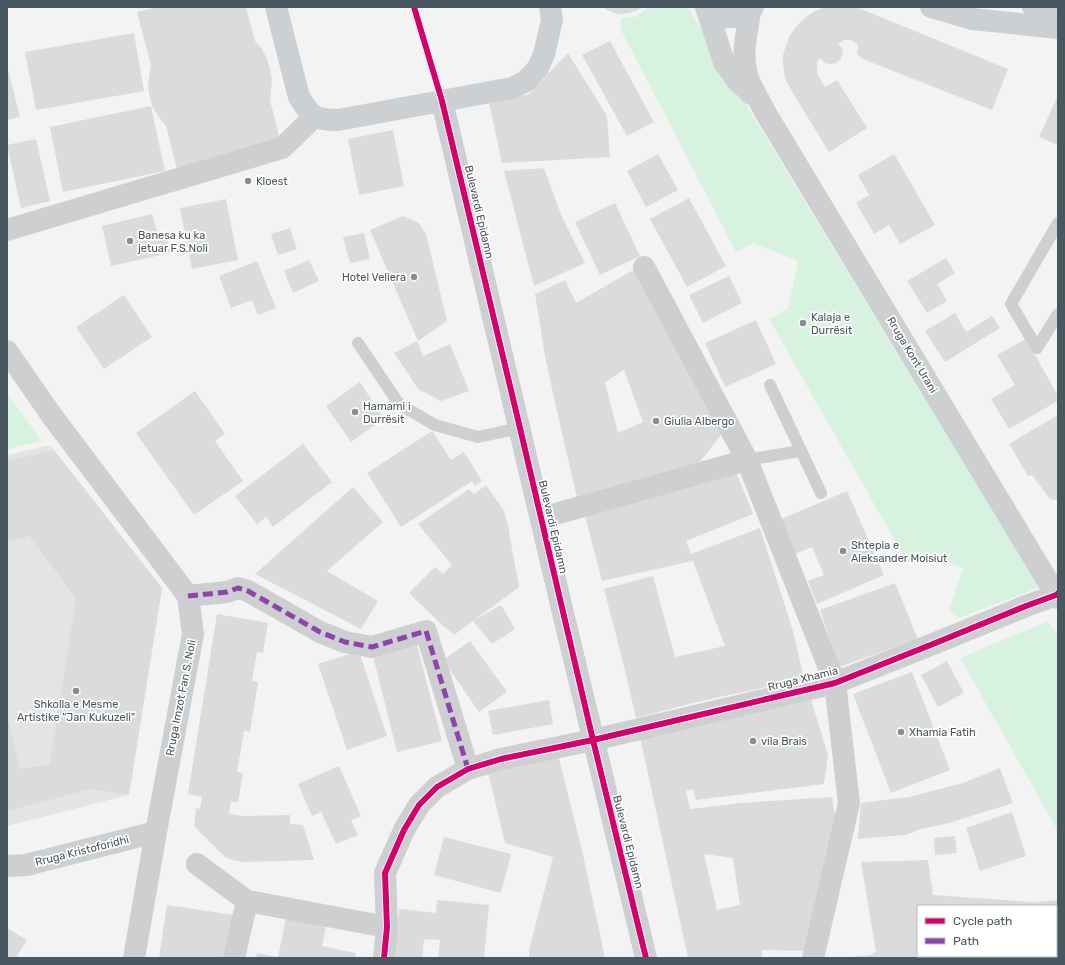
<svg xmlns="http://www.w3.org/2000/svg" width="1065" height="965" font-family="Rubik,sans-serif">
  <rect width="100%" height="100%" fill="#f3f3f3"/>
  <path fill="#e5e4e5" d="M 50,445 L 162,588 L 129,795 L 7,826 L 7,455 Z"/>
  <path fill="#d8f2e0" d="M 649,7 L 688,7 L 745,103 L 1040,587 L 959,618 L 949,610 L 963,568 L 927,554 L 907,562 L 769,319 L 788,309 L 798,261 L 753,243 L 736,252 L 621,30 L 621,18 L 635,17 Z
    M 7,393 L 42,441 L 7,449 Z
    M 1048,621 L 1058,635 L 1058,831 L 960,658 Z"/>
  <path fill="#dbdbdc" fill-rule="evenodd" d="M 157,7 L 246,7 L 255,41 L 262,49 L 267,59 L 270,69 L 272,79 L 270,100 L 282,148 L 178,174 L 166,126 L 159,117 L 153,108 L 150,98 L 148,87 L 149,76 L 151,66 L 137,12 Z
    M 602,7 L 643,7 L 640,9 L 629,13 L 618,14 L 607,10 Z
    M 826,7 L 855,7 L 861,9 L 1008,69 L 992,110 L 863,59 L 859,56 L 857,53 L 858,44 L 851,40 L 845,40 L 838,43 L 842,48 L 843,52 L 841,59 L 836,63 L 829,64 L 825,63 L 820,58 L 817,62 L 817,73 L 825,87 L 837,80 L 867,128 L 829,152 L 791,90 L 785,78 L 783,63 L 783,56 L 785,48 L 790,35 L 795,28 L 807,16 L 815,11 Z
    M 134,33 L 144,91 L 36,110 L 25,52 Z
    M 610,41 L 654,122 L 627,136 L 582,55 Z
    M 568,53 L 607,116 L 610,157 L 502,163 L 489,102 L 529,94 Z
    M 7,65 L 20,117 L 7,120 Z
    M 1058,95 L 1058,145 L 1039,137 Z
    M 151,106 L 165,171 L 63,192 L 50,127 Z
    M 393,130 L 404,186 L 359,195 L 348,139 Z
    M 36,139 L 50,201 L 21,208 L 7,145 Z
    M 658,154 L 678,190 L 646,207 L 627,171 Z
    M 894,154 L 935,225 L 900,244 L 889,225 L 874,234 L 856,203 L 869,195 L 858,175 Z
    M 544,168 L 562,217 L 585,263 L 534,286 L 504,171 Z
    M 689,198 L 726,266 L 687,287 L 650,219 Z
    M 226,199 L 238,260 L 192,269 L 180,208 Z
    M 615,203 L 640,256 L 600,275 L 575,222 Z
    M 152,214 L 157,231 L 166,235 L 170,253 L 111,266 L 102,226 Z
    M 403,216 L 419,223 L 426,234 L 447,321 L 418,341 L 370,230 Z
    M 290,228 L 297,249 L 278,255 L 271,234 Z
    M 364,233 L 370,259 L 350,263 L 343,237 Z
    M 946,258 L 955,273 L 937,284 L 947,301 L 927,313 L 907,281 Z
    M 309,260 L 319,281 L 293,293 L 284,271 Z
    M 257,261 L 276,308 L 258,315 L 252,300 L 231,308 L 219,276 Z
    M 635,269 L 676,345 L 721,435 L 699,463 L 577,498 L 556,407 L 545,356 L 535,294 L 565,280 L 576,303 ZM 624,370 L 643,422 L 618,433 L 605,382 Z
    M 729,276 L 742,303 L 703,323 L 689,295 Z
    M 124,295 L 152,337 L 104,369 L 76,327 Z
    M 955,313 L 966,332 L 992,316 L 1000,328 L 945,362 L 925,331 Z
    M 756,320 L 776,364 L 725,387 L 705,343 Z
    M 1026,339 L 1058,396 L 1058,401 L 1009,429 L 991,399 L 1015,385 L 997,355 Z
    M 417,341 L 423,356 L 450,344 L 469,391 L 441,401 L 418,389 L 409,375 L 394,353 Z
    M 360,382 L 384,419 L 351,442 L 326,406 Z
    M 195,391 L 225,434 L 215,441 L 243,481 L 194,515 L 136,433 Z
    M 1058,415 L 1058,500 L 1050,499 L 1032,475 L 1028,476 L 1009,444 Z
    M 432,431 L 451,460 L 464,452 L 482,481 L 475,486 L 472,481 L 401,527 L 367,473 Z
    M 303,444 L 332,482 L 273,527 L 266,517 L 257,524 L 235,496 Z
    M 54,450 L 162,588 L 129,795 L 91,789 L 7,811 L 7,714 L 20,769 L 50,764 L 76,598 L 29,536 L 7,541 L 7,461 Z
    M 737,474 L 753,514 L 686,541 L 691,554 L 760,528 L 793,631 L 804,679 L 697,702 L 636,718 L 625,670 L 604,589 L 653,576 L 675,657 L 725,646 L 693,561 L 602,581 L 585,516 Z
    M 486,485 L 504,511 L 508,526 L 519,587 L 473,621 L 501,605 L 515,629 L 492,644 L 473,621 L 454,635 L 439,622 L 409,593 L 435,567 L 443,574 L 452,565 L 418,524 L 469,489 L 474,494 Z
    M 353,487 L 383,522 L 327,571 L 378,601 L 361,629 L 255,574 Z
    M 847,491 L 884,575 L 817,604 L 808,581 L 824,575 L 812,547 L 795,554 L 779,520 Z
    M 895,583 L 918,639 L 839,667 L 820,610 Z
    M 217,614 L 268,623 L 263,653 L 257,652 L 252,681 L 258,682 L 250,732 L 244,731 L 237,772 L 243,773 L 238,803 L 231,801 L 229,814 L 244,816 L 290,815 L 290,824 L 303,825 L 314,860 L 242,862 L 233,860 L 225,857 L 194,826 L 196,808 L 200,809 L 202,797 L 188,794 Z
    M 470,641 L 507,692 L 479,712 L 443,660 Z
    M 417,645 L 442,741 L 397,752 L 373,656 Z
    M 359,651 L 387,736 L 347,750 L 318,664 Z
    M 947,661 L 964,693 L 938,707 L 921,675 Z
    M 912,672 L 950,770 L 891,793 L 853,694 Z
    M 549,700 L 553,724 L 493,735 L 488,711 Z
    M 811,700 L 828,755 L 824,784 L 696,800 L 693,789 L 686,791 L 690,809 L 741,803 L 832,797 L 835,816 L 806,951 L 762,950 L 762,958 L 688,958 L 640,737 ZM 704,854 L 733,858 L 740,905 L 717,910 Z
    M 559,758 L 582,850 L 605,958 L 529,958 L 529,950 L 553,857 L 505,843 L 488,772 Z
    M 339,766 L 361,816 L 351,820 L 358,835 L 336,844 L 321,812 L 312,816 L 298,784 Z
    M 1000,768 L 1013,803 L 949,823 L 921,829 L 905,835 L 858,839 L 861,803 L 909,797 L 963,783 Z
    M 1012,812 L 1026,856 L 980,871 L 966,828 Z
    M 955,836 L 957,853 L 935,855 L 934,838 Z
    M 444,837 L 511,854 L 501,893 L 434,875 Z
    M 928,860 L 933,895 L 1033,902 L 1058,900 L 1058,958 L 941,958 L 940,956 L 1056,956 L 1056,906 L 918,906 L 918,956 L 928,956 L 928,958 L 851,958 L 851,957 L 870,955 L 876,952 L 861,862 Z
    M 437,900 L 489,905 L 484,958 L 438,958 L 440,940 L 424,939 L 422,958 L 394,957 L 399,909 L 436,913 Z
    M 167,905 L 234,915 L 227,958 L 159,958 Z
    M 286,918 L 326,926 L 322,946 L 356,953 L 355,958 L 256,958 L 257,953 L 278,957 Z
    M 7,928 L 27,940 L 16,958 L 7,958 Z"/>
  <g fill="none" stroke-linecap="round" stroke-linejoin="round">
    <path stroke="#cdcfd1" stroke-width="12" d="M 1058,223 L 1011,304 L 1037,348 L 1058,314
      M 358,343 L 399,404 L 435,425 L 478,437 L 520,428
      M 770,385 L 821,493
      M 747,460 L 800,451"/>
    <path stroke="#cdcfd1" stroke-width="22" d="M 7,230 L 282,148 L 314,117
      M 644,267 L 747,460 L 835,683 L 849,803 L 813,958
      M 7,351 L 52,416 L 188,596 L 193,634 L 156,832 L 134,958
      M 541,518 L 747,460
      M 188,596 L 227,592 L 238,588 L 248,591 L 320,632 L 345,642 L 372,647 L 426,631 L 468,769
      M 197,864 L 247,901 L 387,927
      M 7,866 L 26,865 L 156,832
      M 234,958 L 247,901
      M 384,958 L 387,927 L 385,873 L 404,830 L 419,805 L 437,787 L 468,769 L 501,759 L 593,740 L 835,683 L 933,644 L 1026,606 L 1056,595 L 1058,593"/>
    <path stroke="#cdcfd1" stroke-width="22" d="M 707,10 L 724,62 L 739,83 L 746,88 L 751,94
      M 750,12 C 747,33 741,54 747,75 C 750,86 760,101 765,112 L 1058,598"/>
    <path stroke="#cdd0d3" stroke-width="22" d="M 276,7 L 299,97 C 311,117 315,120 338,120 L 512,88 L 526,81 L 538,68 L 544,54 L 552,20 L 550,7
      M 706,7 L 707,10 L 722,17 L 739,17 L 750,12 L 753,7
      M 931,7 L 972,19 L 1058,28
      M 1033,7 L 1058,22
      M 442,101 C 510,386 576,673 646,958"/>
    <path stroke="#8e44ad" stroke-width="5" stroke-dasharray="10 5" stroke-linecap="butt" d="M 188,596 L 227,592 L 238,588 L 248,591 L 320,632 L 345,642 L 372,647 L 426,631 L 468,769"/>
    <defs>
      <path id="cycleway" d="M 414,7 L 442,101 L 520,428 L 593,740 L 646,958
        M 384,958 L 387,927 L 385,873 L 404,830 L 419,805 L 437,787 L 468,769 L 501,759 L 593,740 L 835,683 L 933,644 L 1026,606 L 1056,595 L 1058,593"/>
    </defs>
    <use href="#cycleway" stroke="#fff" stroke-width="8"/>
    <use href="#cycleway" stroke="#d6006c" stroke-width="6"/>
  </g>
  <g fill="#848e93" stroke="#fff" stroke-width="1.5">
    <circle cx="248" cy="181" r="4"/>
    <circle cx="130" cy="241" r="4"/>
    <circle cx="414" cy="277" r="4"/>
    <circle cx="803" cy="323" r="4"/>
    <circle cx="355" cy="412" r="4"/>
    <circle cx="656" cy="421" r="4"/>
    <circle cx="843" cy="551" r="4"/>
    <circle cx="76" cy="691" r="4"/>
    <circle cx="901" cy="732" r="4"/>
    <circle cx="753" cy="741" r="4"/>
  </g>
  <g text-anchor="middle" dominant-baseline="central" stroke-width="3.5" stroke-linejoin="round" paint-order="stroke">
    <g font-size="11" fill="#495760" stroke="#fff" text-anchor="start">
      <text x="256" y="181">Kloest</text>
      <text x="138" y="235">Banesa ku ka<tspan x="138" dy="13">jetuar F.S.Noli</tspan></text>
      <text x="406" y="277" text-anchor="end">Hotel Veliera</text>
      <text x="811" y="317">Kalaja e<tspan x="811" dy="13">Durrësit</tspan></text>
      <text x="363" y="406">Hamami i<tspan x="363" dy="13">Durrësit</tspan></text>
      <text x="664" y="421">Giulia Albergo</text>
      <text x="851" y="545">Shtepia e<tspan x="851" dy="13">Aleksander Moisiut</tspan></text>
      <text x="76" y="704" text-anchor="middle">Shkolla e Mesme<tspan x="76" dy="13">Artistike "Jan Kukuzeli"</tspan></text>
      <text x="909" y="732">Xhamia Fatih</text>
      <text x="761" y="741">vila Brais</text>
    </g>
    <g font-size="11" fill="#495760" stroke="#fff">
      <text transform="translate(479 212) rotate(77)">Bulevardi Epidamn</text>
      <text transform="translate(912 355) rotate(59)">Rruga Kont Urani</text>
      <text transform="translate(553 527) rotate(77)">Bulevardi Epidamn</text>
      <text transform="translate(803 679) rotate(-14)">Rruga Xhamia</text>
      <text transform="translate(181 698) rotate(-79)">Rruga Imzot Fan S. Noli</text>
      <text transform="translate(628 842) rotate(76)">Bulevardi Epidamn</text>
      <text transform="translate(82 851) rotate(-14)">Rruga Kristoforidhi</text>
    </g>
  </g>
  <rect width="1065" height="965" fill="none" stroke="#495760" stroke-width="16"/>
  <rect x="917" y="905" width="140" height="52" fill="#ffffff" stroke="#b6bcbf"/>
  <rect x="925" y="918" width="20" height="6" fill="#d6006c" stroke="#b6bcbf"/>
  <text x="953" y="925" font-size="12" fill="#495760">Cycle path</text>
  <rect x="925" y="938" width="20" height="6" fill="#8e44ad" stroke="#b6bcbf"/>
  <text x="953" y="945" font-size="12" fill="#495760">Path</text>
</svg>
